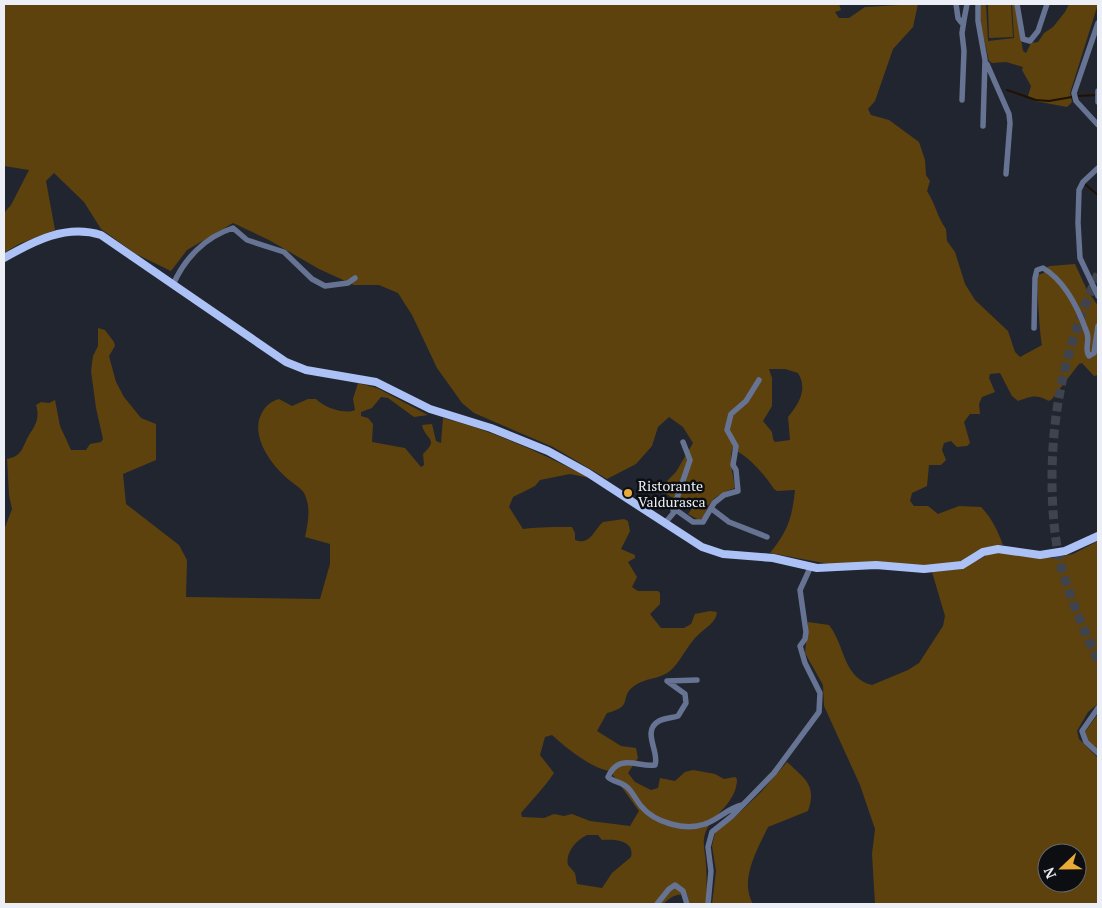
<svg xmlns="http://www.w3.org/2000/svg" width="1102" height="908" font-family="'PT Serif',serif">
  <rect width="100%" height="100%" fill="#21252f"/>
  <path fill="#5d420e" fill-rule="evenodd" d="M 4,4 L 839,4 L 841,10 L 835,12 L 839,18 L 849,18 L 865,7 L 918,4 L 913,27 L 893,49 L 875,101 L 868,109 L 871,115 L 889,120 L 919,142 L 925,160 L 926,175 L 930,181 L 927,191 C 936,205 937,217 946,229 L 947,241 L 955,252 L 965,284 L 975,300 L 1008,331 L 1015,352 L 1020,357 L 1042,345 C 1040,337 1036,280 1038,275 L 1044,273 L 1047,267 L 1050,266 L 1075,264 L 1087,290 L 1098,306 L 1098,375 L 1094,376 L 1082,363 L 1079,364 L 1052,399 L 1049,401 C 1036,394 1032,396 1018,401 L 1012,396 L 1000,373 L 990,374 L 989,378 L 995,392 L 982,397 L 979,404 L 980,414 L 970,414 L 964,422 L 970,443 L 967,446 L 957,447 L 951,441 L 944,443 L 942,450 L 946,460 L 941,465 L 929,465 L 927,486 L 912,493 L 910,501 L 914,506 L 928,506 L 938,514 L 959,506 L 981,507 C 991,517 998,531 1003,545 L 982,548 L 959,562 L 917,566 L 829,564 L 770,553 C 788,531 792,518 795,490 L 777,491 L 774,489 C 764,474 748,455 732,449 C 729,464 733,473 735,488 C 719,493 708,500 704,517 L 699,520 L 688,514 L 691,510 L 689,502 L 680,504 L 667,494 L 659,492 L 663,485 L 676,472 L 693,443 L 683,427 L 669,417 L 658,427 L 652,446 L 636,464 L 607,479 L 553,447 L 474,413 L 462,403 L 437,368 L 412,315 L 398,293 L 379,285 L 354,285 L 319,269 L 269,240 L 233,223 L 187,250 L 171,271 L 136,254 L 101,229 L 84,202 L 54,173 L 46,181 L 55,230 L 19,244 L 4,253 L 4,213 L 11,205 L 29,170 L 4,166 ZM 769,369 L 785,369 L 798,373 C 808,389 799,404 788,417 L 790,440 L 775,442 L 773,439 L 772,432 L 763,421 L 772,406 L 772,378 Z
    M 980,4 L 986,4 L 988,41 L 1014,38 L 1012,4 L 1015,4 L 1023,51 L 1026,53 L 1031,43 L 1038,42 L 1044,33 L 1053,27 L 1065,12 L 1069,4 L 1098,4 L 1070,93 L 1072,102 L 1067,107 L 1035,101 L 1028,96 L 1031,86 L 1022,70 L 1023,67 L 1006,62 L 992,63 L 989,61 L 981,25 Z
    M 988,4 L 1011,4 L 1013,37 L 989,38 Z
    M 98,328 L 105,330 L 114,342 L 115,346 L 109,356 L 116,382 L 124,397 L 141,418 L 156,424 L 156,460 L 123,474 L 126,504 L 179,545 L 187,560 L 186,597 L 320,599 L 330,564 L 330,544 L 305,537 C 308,523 311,509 305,495 C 303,489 294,484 289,480 C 272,466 252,439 260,417 C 264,407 269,402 279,399 L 292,406 L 308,399 L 316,399 C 323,407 345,415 355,410 L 353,399 L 358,383 L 377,388 L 428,415 L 414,417 L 388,398 L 381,397 L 372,408 L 361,412 L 361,416 L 368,418 L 373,424 L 372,442 L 405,448 L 421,467 L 424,465 L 423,454 C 440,438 425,440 422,425 L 432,424 L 436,441 L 441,443 L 443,418 C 494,431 543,454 590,478 L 570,474 L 540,480 L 535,486 L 513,497 L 509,507 L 523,529 C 541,527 555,527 572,527 L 575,533 L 575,540 C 590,546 594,530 603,522 L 624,519 L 628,521 L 630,531 L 621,549 L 635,555 L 635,558 L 628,562 L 637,577 L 632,587 L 638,591 L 658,591 L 660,593 L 660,604 L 650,614 L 661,628 L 684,628 L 691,624 L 695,614 L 710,611 L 717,612 C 716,623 705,628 698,635 C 688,644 679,664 670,671 C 661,679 644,678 634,686 C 618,698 635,706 607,713 L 597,731 L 621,746 L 636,748 L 638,758 L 628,773 L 635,782 L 651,790 L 658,788 L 660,778 L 675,781 L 685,772 L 693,770 L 715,774 L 724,779 L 735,777 L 737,779 C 737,803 713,814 706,831 C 701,843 706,853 706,866 C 707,879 706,891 708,904 L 690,904 L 687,895 C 676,893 671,897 663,904 L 4,904 L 4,530 L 12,509 L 9,495 L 7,459 C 23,456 22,447 29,435 C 36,425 40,417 36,405 L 41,402 L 49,403 L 55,400 L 60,426 L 71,450 L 86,450 L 90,444 L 101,442 L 103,439 L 96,408 L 91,371 L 93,356 L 98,346 ZM 552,735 C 565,747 592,769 610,771 L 639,811 L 630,826 L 590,821 L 572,814 L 564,816 L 554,814 L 544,818 L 522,817 L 521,813 C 532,800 544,788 554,773 L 540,755 L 545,737 ZM 587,835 L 598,835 L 602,840 C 614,839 635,840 631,857 L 612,873 L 602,888 L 577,884 L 575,873 L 568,865 C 565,853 576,840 587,835 Z
    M 1098,541 L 1098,704 L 1088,712 L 1077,731 L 1079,739 L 1098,758 L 1098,904 L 875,904 L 872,854 L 875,829 L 860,785 L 824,706 L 823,685 L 805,653 L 808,622 L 829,625 C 845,645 843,678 872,685 L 908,670 L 919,663 L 943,626 L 945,616 L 932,572 L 961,569 L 991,553 L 1003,552 L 1034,558 L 1052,558 L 1073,554 ZM 1047,853 L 1077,853 L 1077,883 L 1047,883 Z
    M 1098,714 L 1098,754 L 1089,743 L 1085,732 Z
    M 787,762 C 805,779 817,785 808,811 L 768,827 C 757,850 739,880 753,904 L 712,904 L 716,871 L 712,846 L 715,833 L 718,828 L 733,819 L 761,792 Z"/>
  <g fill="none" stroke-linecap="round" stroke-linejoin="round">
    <path stroke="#201200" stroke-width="2" d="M 1007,90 L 1036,100 L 1049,101 L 1072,97
      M 1077,96 L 1097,95
      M 1086,185 L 1098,195"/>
    <path stroke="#3f434d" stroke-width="9" stroke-dasharray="9 4.5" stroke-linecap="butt" d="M 1098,274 C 1068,341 1052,405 1052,479 C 1052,506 1054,535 1060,562 C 1069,596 1083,628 1098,661"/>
    <path stroke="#667392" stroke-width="5.5" d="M 956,4 L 958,18 L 961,22 L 964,20 L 967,4
      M 978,4 L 978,21 L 985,60 L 983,126
      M 1017,4 L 1023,39 L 1030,41 L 1038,31 L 1047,4
      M 1098,23 L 1074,93 L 1076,101 L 1098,125
      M 987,64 L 1009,114 L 1010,123 L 1006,174
      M 1098,91 L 1098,102
      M 962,100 L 964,51 L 962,33 L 964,20
      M 1098,168 L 1083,182 L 1079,190 L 1078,223 L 1080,258 L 1098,296
      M 173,285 C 184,259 205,237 233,228 L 247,240 L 284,252 L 312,279 L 325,286 L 348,283 L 355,278
      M 1034,328 L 1035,278 L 1037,270 L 1043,268 C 1065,281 1079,310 1087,333 C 1090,342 1084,349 1089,356 L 1094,353 L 1098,326
      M 712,509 L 729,522 L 767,537
      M 673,510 L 690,460 L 683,442
      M 665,523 L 676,510 L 693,522 L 703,522 L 714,503 L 724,495 L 738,491 L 736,470 L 733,465 L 736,446 L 727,430 L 731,414 L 746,401 L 759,380
      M 697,680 L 667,681 L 685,694 L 686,703 L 678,716 C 672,718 665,718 659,721 C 641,731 660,752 655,765 C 639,768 619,752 608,777 C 613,782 622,782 628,788 C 633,793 636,800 641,806 C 655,823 685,831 705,824 C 718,820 728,808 742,805
      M 1098,708 L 1082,731 L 1086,742 L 1098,753
      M 657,904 L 669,889 L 675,885 L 683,891 L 687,904
      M 708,904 L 711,871 L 708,847 L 712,832 L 732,816 L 774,773 L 819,712 L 820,693 L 805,663 L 800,646 L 805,639 L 806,632 L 800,590 L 811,566"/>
    <path stroke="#acc2f6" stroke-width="8" d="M 4,258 C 34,241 66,224 101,235 L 286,362 L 306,370 L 376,382 L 430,409 L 491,428 L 548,451 L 588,473 L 702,547 L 723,554 L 773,558 L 817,568 L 876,565 L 924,569 L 962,565 L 983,552 L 998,549 L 1040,555 L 1065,551 L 1098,536"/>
  </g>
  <circle fill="#e8ab37" stroke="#0c0e12" stroke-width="2" cx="628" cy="493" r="5"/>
  <g text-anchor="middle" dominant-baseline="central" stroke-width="5" stroke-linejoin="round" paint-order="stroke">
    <g font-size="14" fill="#ecf0f6" stroke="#0c0e12" text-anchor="start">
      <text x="638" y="485">Ristorante<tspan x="638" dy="16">Valdurasca</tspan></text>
    </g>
  </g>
  <rect width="1102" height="908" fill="none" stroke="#ecf0f6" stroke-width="10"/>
  <g transform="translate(1062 868) rotate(248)"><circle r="24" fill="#0c0e12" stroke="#66686d"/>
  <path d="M0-4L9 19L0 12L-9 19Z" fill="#e8ab37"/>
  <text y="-8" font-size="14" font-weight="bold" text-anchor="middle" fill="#ecf0f6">N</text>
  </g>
</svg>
